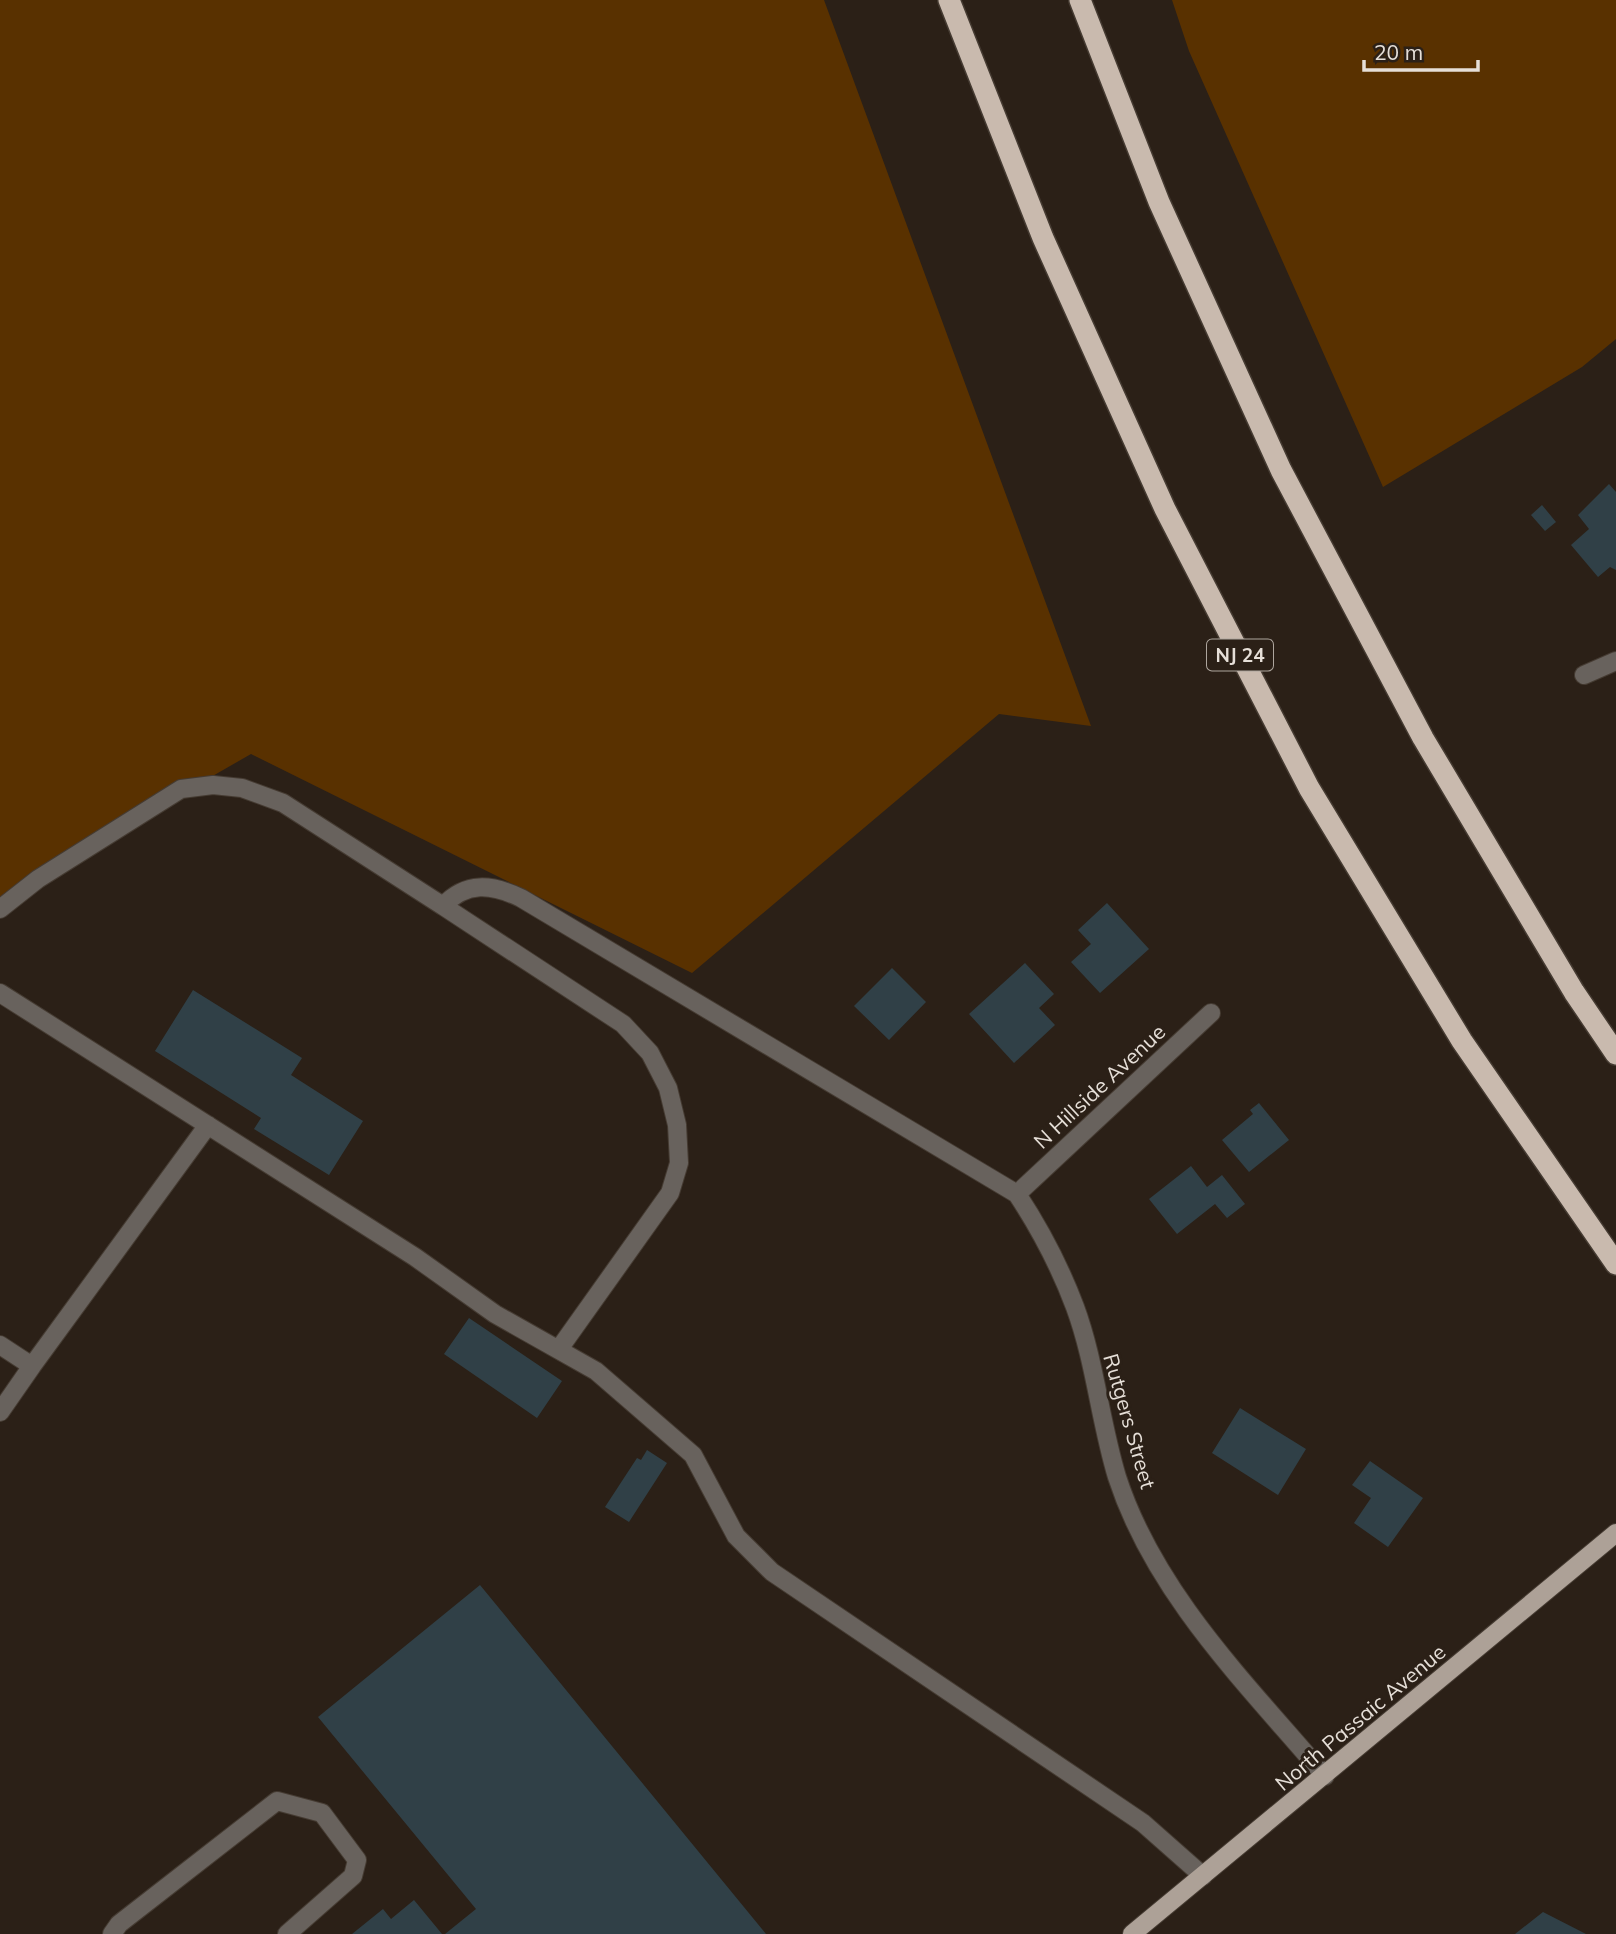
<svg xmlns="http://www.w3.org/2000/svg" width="1616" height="1934" font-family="Mulish,sans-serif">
  <rect width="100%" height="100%" fill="#2b2017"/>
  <path fill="#593100" d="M 0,0 L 824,0 L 1091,726 L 999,714 L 692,973 L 251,754 L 0,898 Z
    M 1172,0 L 1616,0 L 1616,339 L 1582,367 L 1383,487 L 1189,51 Z"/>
  <path fill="#304047" d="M 1609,484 L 1616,492 L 1616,570 L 1610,567 L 1598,577 L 1571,545 L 1589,529 L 1578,515 Z
    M 1542,505 L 1556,522 L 1545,531 L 1531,515 Z
    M 1107,903 L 1149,949 L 1100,993 L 1071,962 L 1091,944 L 1078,930 Z
    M 1025,963 L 1054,994 L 1039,1008 L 1055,1025 L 1014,1063 L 969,1014 Z
    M 892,968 L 926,1002 L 889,1040 L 854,1006 Z
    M 193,990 L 302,1058 L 291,1075 L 363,1121 L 329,1175 L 254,1129 L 261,1118 L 155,1051 Z
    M 1259,1103 L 1289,1140 L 1249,1172 L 1222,1140 L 1253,1114 L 1250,1110 Z
    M 1191,1166 L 1207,1187 L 1222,1175 L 1245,1204 L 1227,1218 L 1215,1204 L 1177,1234 L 1149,1199 Z
    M 469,1318 L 562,1381 L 537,1418 L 444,1354 Z
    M 1240,1408 L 1306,1449 L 1278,1495 L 1212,1453 Z
    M 647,1450 L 667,1463 L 629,1522 L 605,1507 L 637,1458 L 641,1460 Z
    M 1370,1461 L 1423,1498 L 1388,1547 L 1354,1523 L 1371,1498 L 1352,1485 Z
    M 480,1585 L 766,1934 L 445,1934 L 476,1909 L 318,1717 Z
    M 414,1900 L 442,1934 L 352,1934 L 383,1909 L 391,1919 Z
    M 1543,1912 L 1586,1934 L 1515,1934 Z"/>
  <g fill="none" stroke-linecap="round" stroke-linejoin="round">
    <defs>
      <path id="minor" d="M 1584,675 L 1616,661
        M 443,906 L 623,1024 L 650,1053 L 668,1088 L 677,1125 L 679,1163 L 670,1193 L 559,1349
        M 0,909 L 38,879 L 181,789 L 213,785 L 242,788 L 283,803 L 443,906 C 466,881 492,884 521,898 L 1017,1194 C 1040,1229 1060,1267 1075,1307 C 1095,1361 1100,1421 1117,1477 C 1155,1594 1247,1684 1325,1776
        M 0,993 L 415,1257 L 495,1314 L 596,1371 L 693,1455 L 736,1536 L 772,1572 L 1143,1823 L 1203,1876
        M 1017,1194 L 1211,1013
        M 0,1345 L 32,1366 L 208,1125
        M 0,1412 L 32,1366
        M 112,1934 L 119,1924 L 277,1801 L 322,1813 L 357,1860 L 353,1876 L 287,1934"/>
      <path id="major" d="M 1132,1934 L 1616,1533"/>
      <path id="highway" d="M 949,0 L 1043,238 L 1165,509 L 1309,788 L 1462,1041 L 1616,1264
        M 1080,0 L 1159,202 L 1281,470 L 1423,738 L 1574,992 L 1616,1054"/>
    </defs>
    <use href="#minor" stroke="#453b32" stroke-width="20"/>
    <use href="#major" stroke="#453b32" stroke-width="20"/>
    <use href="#highway" stroke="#453b32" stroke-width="24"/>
    <use href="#minor" stroke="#68625d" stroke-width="18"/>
    <use href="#major" stroke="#ada197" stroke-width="18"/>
    <use href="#highway" stroke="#c9baae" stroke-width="21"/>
  </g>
  <g text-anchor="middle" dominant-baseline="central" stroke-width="6" stroke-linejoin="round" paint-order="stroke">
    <rect fill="#2b2017" stroke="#aea69e" stroke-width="2" x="1207" y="639.5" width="66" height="31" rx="5"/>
    <g font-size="19" font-weight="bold" fill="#e6dfd8">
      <text x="1240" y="655">NJ 24</text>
    </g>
    <g font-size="21" fill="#e6dfd8" stroke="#2b2017">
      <text transform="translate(1099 1086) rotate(-43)">N Hillside Avenue</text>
      <text transform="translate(1130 1421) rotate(74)">Rutgers Street</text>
      <text transform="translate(1360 1717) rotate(-40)">North Passaic Avenue</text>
    </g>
  </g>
  <path d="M1364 60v10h114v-10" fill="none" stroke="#e6dfd8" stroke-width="3.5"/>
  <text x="1374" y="60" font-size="21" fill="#e6dfd8" stroke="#2b2017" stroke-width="5" paint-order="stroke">20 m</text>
</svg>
